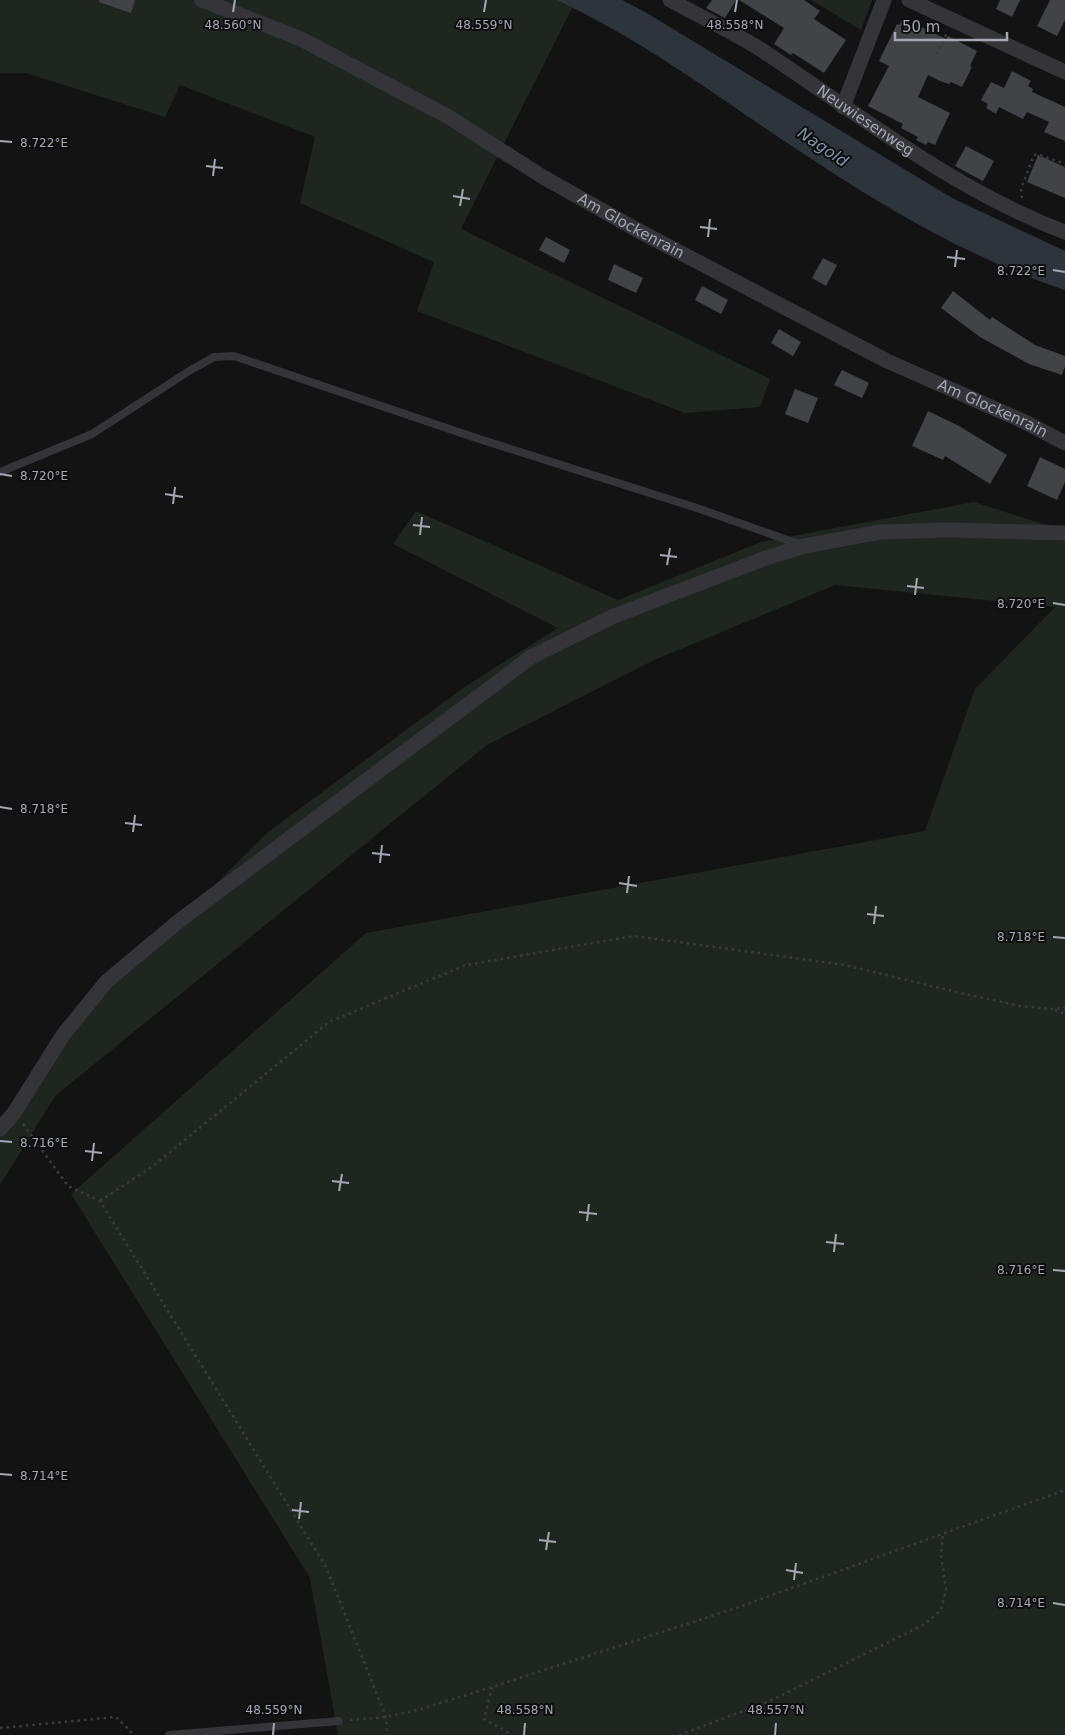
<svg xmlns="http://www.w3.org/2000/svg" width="1065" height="1735" font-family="'DejaVu Sans',sans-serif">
  <rect width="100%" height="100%" fill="#131314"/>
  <path fill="#1f2620" d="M 0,0 L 556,0 L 572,8 L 461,229 L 770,379 L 760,407 L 685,413 L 417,311 L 434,262 L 300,203 L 315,137 L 180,85 L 165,117 L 26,73 L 0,73 Z
    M 811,0 L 872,0 L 861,30 Z
    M 974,502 L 1040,523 L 1065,528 L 1065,1735 L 338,1735 L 310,1578 L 71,1194 L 366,933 L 925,831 L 975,689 L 1055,607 L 835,585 L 654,660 L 487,745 L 55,1096 L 0,1185 L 0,1129 L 63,1035 L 268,832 L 463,688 L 558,628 L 393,544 L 416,511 L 618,600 L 761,542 Z"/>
  <path fill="#2d343b" d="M 556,0 L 622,0 L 645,12 L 952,198 L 1065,251 L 1065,290 C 972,259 888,210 807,156 C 724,102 646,41 556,0 Z"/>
  <path fill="#424347" d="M 99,0 L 135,0 L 131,13 L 99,2 Z
    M 712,0 L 736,0 L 725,18 L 706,8 Z
    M 739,0 L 804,0 L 820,11 L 814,19 L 846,40 L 824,73 L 793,53 L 791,55 L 774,44 L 784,28 Z
    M 1000,0 L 1020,0 L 1012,17 L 996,9 Z
    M 1050,0 L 1065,0 L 1065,20 L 1057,36 L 1037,26 Z
    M 903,18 L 946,39 L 948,36 L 977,51 L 970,66 L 972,67 L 962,87 L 951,82 L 949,84 L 940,81 L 928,75 L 918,97 L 950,113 L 935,145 L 928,142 L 926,145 L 916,140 L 918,137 L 901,128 L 903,124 L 868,106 L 889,66 L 879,61 L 897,24 L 899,25 Z
    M 1012,71 L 1031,81 L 1028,86 L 1033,89 L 1032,92 L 1065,107 L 1065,141 L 1044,132 L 1049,122 L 1027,112 L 1023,119 L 999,107 L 996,114 L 986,108 L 988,104 L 981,100 L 991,82 L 1004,88 Z
    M 966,146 L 994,161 L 983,181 L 955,166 Z
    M 1038,155 L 1065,167 L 1065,198 L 1027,182 Z
    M 546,237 L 570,250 L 564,263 L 539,250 Z
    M 823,258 L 837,265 L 826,286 L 812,278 Z
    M 614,264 L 643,278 L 636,293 L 608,280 Z
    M 702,286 L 728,300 L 721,314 L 695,300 Z
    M 953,291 L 990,320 L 992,317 L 1035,345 L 1065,356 L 1065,366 L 1062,375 L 1029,364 L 980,337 L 941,308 Z
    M 779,329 L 801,342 L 793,356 L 771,343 Z
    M 842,370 L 869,383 L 862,398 L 834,385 Z
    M 795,389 L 818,398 L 808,423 L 785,414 Z
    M 928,411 L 959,426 L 1007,455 L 990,484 L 945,456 L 943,460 L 912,446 Z
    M 1040,457 L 1065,469 L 1065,482 L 1057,500 L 1027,486 Z"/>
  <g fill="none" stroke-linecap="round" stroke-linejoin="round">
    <path stroke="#3a3b3f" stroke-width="2.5" stroke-dasharray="2.5 4" stroke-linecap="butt" d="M 936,54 L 947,33
      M 1022,198 L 1021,189 L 1034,155 L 1037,154 L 1065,164
      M 1055,1010 L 1065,1014
      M 23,1124 L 68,1186 L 100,1201 L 326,1567 L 386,1717 L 387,1735
      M 100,1201 L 153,1166 L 329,1022 L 466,965 L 634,936 L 845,965 L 956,992 L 1020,1006 L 1053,1009 L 1065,1008
      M 492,1687 L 484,1719 L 512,1735
      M 350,1720 L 386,1717 L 421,1709 L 492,1687 L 736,1608 L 1065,1490
      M 0,1728 L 116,1717 L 134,1735
      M 679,1735 L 770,1701 L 925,1624 L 941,1610 L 946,1590 L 941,1554 L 943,1534"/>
    <path stroke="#343439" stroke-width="8" d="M 0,472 L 92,434 L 189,371 L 214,357 L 234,356 L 476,438 L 694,507 L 802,545
      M 169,1735 L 339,1721"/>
    <g stroke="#343439" stroke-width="15">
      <path id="s1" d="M 202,0 L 301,39 L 447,116 L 543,177 L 639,231 L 887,361 L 1025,422 L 1065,443"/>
      <path id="s2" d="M 670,0 C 699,16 729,30 757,47 C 856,112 953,190 1065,232"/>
      <path d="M 909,0 L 1065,72"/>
      <path d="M 843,107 L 884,0"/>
      <path d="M 0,1129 L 14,1113 L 63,1035 L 107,981 L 179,921 L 531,657 L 614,616 L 766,558 L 804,546 L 880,532 L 949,530 L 1065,533"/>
    </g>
  </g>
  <path fill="none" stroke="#a5a8b3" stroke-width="2" d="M 233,12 L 235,0M 484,12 L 486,0M 735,12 L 737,0M 0,141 L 12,142M 206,166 L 223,168M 213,176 L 215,159M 453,196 L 470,199M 460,206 L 463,189M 700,227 L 717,229M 708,237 L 710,219M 947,257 L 965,259M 955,267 L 957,250M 1053,270 L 1065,272M 0,474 L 12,476M 165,494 L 183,497M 173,504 L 175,487M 413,525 L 430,527M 420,535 L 422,517M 660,555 L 677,557M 667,565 L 670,548M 907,586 L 924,588M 915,595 L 917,578M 1053,603 L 1065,605M 0,807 L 12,809M 125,823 L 142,825M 133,832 L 135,815M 372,853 L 390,855M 380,863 L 382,845M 619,883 L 637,886M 627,893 L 629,876M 867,914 L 884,916M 874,924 L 876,906M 1053,937 L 1065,938M 0,1141 L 12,1142M 85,1151 L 102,1153M 92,1161 L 94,1143M 332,1181 L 349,1183M 339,1191 L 342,1174M 579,1212 L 597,1214M 587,1221 L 589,1204M 826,1242 L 844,1244M 834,1252 L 836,1234M 1053,1270 L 1065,1271M 0,1474 L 12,1475M 292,1510 L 309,1512M 299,1519 L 301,1502M 539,1540 L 556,1542M 546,1550 L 549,1532M 786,1570 L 803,1573M 794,1580 L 796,1563M 1053,1603 L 1065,1605M 273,1735 L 274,1723M 524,1735 L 525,1723M 775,1735 L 776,1723"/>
  <g text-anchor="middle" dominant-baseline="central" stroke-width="4" stroke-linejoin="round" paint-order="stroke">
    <g font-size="15" fill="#a5a8b3" stroke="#0e0e0f">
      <text stroke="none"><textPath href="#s2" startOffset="230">Neuwiesenweg</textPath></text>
      <text stroke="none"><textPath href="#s1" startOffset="486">Am Glockenrain</textPath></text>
      <text stroke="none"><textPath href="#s1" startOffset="891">Am Glockenrain</textPath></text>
    </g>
    <g font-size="16" font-style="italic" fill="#7f93ab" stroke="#0e0e0f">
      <text transform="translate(823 147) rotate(34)">Nagold</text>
    </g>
  </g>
  <g font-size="12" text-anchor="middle" fill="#a5a8b3" stroke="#0e0e0f" stroke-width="4" stroke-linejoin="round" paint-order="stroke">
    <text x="233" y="29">48.560°N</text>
    <text x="484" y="29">48.559°N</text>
    <text x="735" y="29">48.558°N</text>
    <text x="44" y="147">8.722°E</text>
    <text x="1021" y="275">8.722°E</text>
    <text x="44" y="480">8.720°E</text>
    <text x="1021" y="608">8.720°E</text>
    <text x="44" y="813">8.718°E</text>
    <text x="1021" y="941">8.718°E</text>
    <text x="44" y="1147">8.716°E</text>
    <text x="1021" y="1274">8.716°E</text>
    <text x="44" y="1480">8.714°E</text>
    <text x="1021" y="1607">8.714°E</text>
    <text x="274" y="1714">48.559°N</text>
    <text x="525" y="1714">48.558°N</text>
    <text x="776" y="1714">48.557°N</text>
  </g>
  <path d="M895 32v8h112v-8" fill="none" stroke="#a5a8b3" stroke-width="2.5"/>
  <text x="902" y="32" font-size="15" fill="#a5a8b3" stroke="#0e0e0f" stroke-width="4" paint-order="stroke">50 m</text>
</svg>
